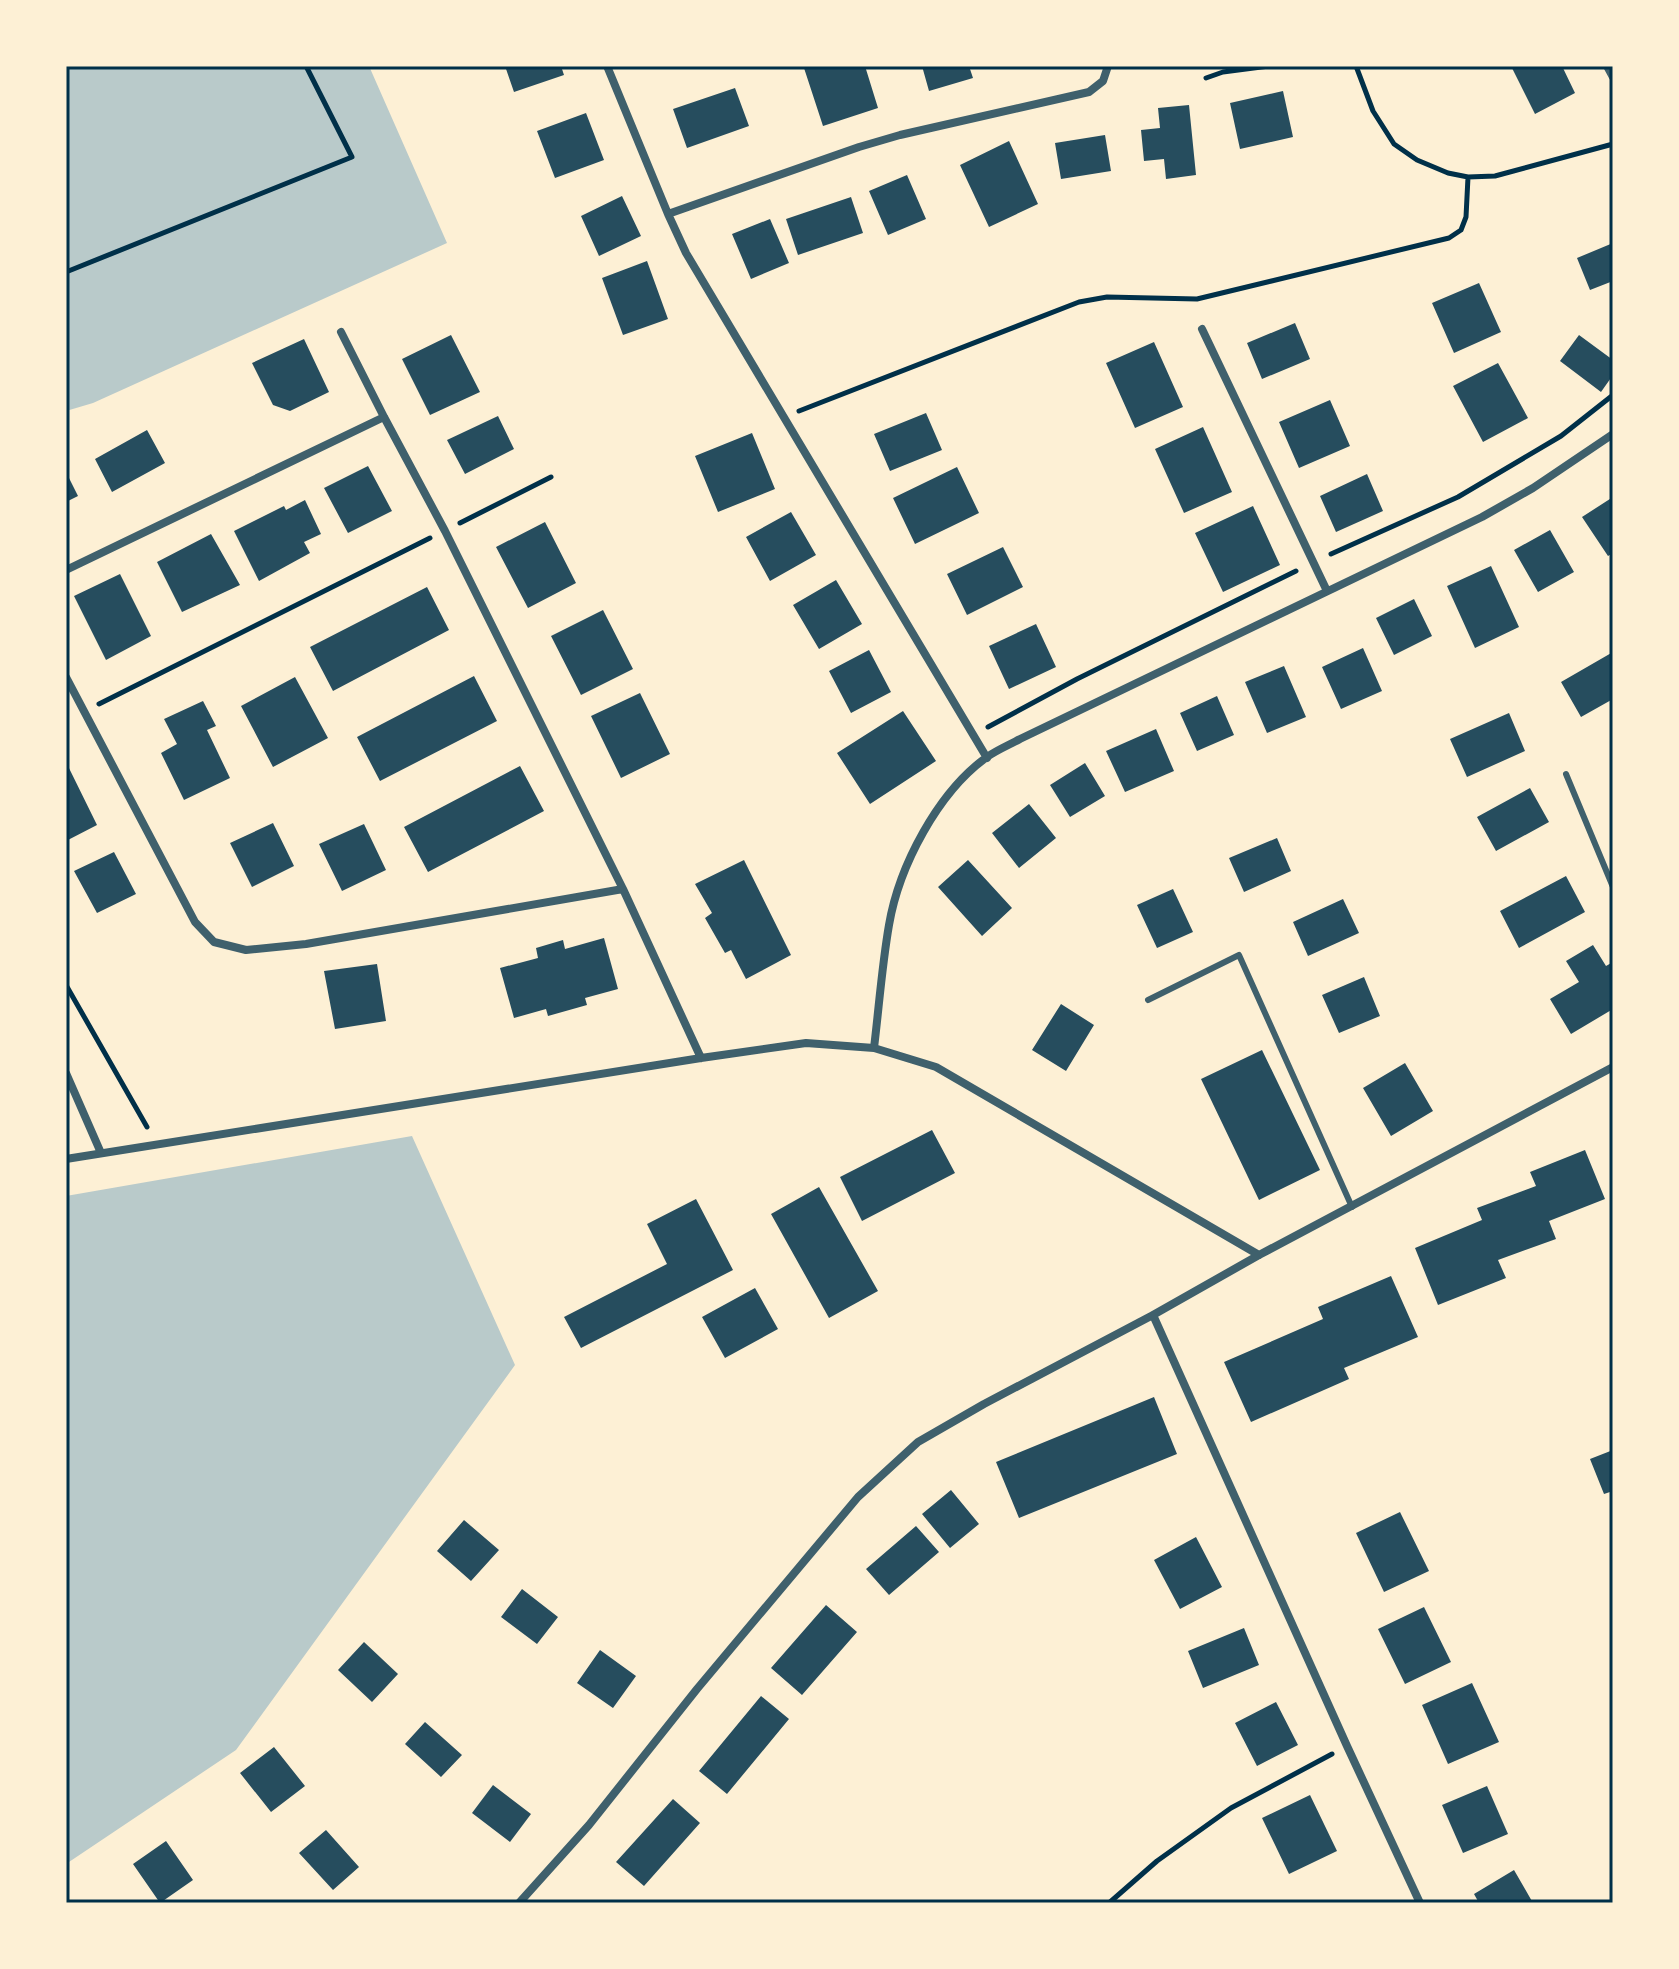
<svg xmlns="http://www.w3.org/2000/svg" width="1679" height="1969" font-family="'Libre Baskerville',serif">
  <rect width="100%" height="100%" fill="#fdf0d5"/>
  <path fill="#b9caca" d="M 66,66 L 369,66 L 447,243 L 93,403 L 66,411 Z
    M 412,1136 L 515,1365 L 236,1750 L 66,1864 L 66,1196 Z"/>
  <path fill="#264d5e" d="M 505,66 L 561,66 L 564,75 L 514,92 Z
    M 809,66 L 865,66 L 878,108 L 823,126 L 804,68 Z
    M 922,66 L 969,66 L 973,78 L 929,91 Z
    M 1511,66 L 1562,66 L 1575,93 L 1535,114 Z
    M 735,88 L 749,126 L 687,148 L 673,109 Z
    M 1283,91 L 1293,137 L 1240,149 L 1230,103 Z
    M 1189,105 L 1196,175 L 1166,179 L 1164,159 L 1144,161 L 1141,130 L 1160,128 L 1158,108 Z
    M 586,113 L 604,160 L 555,178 L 537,131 Z
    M 1105,135 L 1111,171 L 1061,179 L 1055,143 Z
    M 1009,141 L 1038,204 L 989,227 L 960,165 Z
    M 907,175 L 926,219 L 888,235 L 869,191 Z
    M 622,196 L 641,236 L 599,256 L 581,216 Z
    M 851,197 L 863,233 L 798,255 L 786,219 Z
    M 770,219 L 789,263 L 751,279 L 732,234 Z
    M 1613,243 L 1613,281 L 1590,290 L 1577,258 Z
    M 647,261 L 668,319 L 623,335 L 602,278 Z
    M 1479,283 L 1501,332 L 1454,353 L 1432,303 Z
    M 1295,323 L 1310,359 L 1262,379 L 1247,343 Z
    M 451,335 L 480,392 L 430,415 L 402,359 Z
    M 1579,335 L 1613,360 L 1613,375 L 1601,392 L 1560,361 Z
    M 304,339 L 329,392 L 290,411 L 273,405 L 252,363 Z
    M 1154,342 L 1183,407 L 1135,428 L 1106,363 Z
    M 1498,363 L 1528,418 L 1483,442 L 1453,386 Z
    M 1330,400 L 1350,446 L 1299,468 L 1279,422 Z
    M 926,413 L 942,450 L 890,471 L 874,434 Z
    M 498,416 L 514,449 L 465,474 L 447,440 Z
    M 1203,427 L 1232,492 L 1184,513 L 1155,449 Z
    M 147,430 L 165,463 L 112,492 L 95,459 Z
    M 752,433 L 775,489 L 718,512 L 695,456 Z
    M 368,466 L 392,511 L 348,533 L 324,488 Z
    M 957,467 L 979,513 L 915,544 L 893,498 Z
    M 66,472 L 78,496 L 66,502 Z
    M 1367,474 L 1383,511 L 1336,532 L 1320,496 Z
    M 1613,497 L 1613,553 L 1608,556 L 1582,517 Z
    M 305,500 L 321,534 L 304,542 L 310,553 L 259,581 L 234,531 L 284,506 L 286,510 Z
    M 1253,506 L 1280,565 L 1223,592 L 1195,533 Z
    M 791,512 L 816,555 L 770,581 L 746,537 Z
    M 545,522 L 576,583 L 528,608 L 496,547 Z
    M 1550,530 L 1574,572 L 1538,592 L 1514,550 Z
    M 211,534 L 240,585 L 182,612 L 157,562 Z
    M 1003,547 L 1023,587 L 967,615 L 947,574 Z
    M 1491,566 L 1519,627 L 1475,648 L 1447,586 Z
    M 120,574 L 151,636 L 106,660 L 74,596 Z
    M 836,580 L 862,624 L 819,649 L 793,605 Z
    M 427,587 L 449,630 L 333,691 L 310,647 Z
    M 1414,599 L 1432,636 L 1394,655 L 1376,618 Z
    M 603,610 L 633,669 L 581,695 L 551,636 Z
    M 1036,624 L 1056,667 L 1009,689 L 989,646 Z
    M 1363,648 L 1382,691 L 1341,709 L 1322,667 Z
    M 869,650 L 891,692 L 851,713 L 829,671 Z
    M 1613,652 L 1613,699 L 1581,717 L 1561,682 Z
    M 1284,666 L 1306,717 L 1267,733 L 1245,682 Z
    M 474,676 L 497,721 L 380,781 L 357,737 Z
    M 295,677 L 328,738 L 273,767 L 241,706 Z
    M 640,693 L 670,754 L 621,778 L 591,716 Z
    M 1217,696 L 1234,735 L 1197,751 L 1180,713 Z
    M 203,701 L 216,726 L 207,730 L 230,778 L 184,800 L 161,753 L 177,744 L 164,719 Z
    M 903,711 L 936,761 L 870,804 L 837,753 Z
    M 1509,713 L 1525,751 L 1467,777 L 1450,739 Z
    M 1156,729 L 1174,771 L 1125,792 L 1106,751 Z
    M 66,762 L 97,825 L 66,841 Z
    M 1085,763 L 1105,796 L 1070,817 L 1050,785 Z
    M 520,766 L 544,811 L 428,872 L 404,827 Z
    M 1530,788 L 1549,822 L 1496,851 L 1477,817 Z
    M 1029,804 L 1056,838 L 1019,868 L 992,833 Z
    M 273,823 L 294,866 L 252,887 L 230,843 Z
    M 364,824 L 386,870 L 342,891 L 319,844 Z
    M 1277,838 L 1291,871 L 1244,892 L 1229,858 Z
    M 114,852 L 136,894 L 97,913 L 74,871 Z
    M 744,860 L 791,955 L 746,979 L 731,950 L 725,953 L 705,918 L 712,913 L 695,884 Z
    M 968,860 L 1012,908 L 982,936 L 938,887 Z
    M 1566,876 L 1585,912 L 1519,948 L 1500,911 Z
    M 1173,889 L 1193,932 L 1157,948 L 1137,905 Z
    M 1343,899 L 1359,933 L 1308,956 L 1293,922 Z
    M 604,938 L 618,989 L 585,998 L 587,1005 L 548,1016 L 546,1009 L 514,1018 L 500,968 L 538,958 L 536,948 L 563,940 L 565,949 Z
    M 1593,945 L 1606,966 L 1613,962 L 1613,1009 L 1571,1034 L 1550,999 L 1579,982 L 1566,961 Z
    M 377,964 L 386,1021 L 335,1029 L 324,971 Z
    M 1364,977 L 1380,1016 L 1339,1033 L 1322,995 Z
    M 1061,1004 L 1094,1025 L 1066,1071 L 1032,1050 Z
    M 1262,1050 L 1320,1170 L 1259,1200 L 1201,1079 Z
    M 1405,1063 L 1433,1111 L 1391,1136 L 1363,1088 Z
    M 932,1130 L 955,1173 L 862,1221 L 840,1177 Z
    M 1585,1150 L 1605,1199 L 1549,1221 L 1556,1239 L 1498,1260 L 1506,1278 L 1438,1305 L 1415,1248 L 1482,1220 L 1477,1208 L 1536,1186 L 1530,1172 Z
    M 819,1187 L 878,1291 L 829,1318 L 771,1214 Z
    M 696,1199 L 733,1270 L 581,1348 L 564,1317 L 667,1264 L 647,1224 Z
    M 1391,1276 L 1418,1337 L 1344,1368 L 1349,1379 L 1251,1422 L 1224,1362 L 1323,1319 L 1318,1307 Z
    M 755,1288 L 778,1329 L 725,1358 L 702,1317 Z
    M 1154,1397 L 1177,1454 L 1019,1518 L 996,1462 Z
    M 1613,1450 L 1613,1491 L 1604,1494 L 1590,1459 Z
    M 951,1490 L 979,1524 L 950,1548 L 922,1514 Z
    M 1400,1512 L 1429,1571 L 1384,1592 L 1356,1533 Z
    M 464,1520 L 499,1550 L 471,1581 L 437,1551 Z
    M 916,1526 L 939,1552 L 889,1595 L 866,1569 Z
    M 1196,1537 L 1222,1587 L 1180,1609 L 1154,1560 Z
    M 522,1589 L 558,1617 L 537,1644 L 501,1617 Z
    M 826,1605 L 857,1632 L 802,1695 L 771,1668 Z
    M 1424,1607 L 1451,1662 L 1405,1684 L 1378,1629 Z
    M 1244,1628 L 1259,1665 L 1203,1688 L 1188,1651 Z
    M 364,1642 L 398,1674 L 372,1702 L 338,1670 Z
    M 600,1650 L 636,1676 L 613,1708 L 577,1683 Z
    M 1472,1683 L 1499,1742 L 1448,1764 L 1422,1705 Z
    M 761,1696 L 789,1719 L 727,1794 L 699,1771 Z
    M 1276,1702 L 1298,1745 L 1257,1766 L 1235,1723 Z
    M 425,1722 L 462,1755 L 441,1777 L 405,1744 Z
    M 274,1747 L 305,1786 L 271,1812 L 240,1773 Z
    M 493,1785 L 531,1814 L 510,1842 L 472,1813 Z
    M 1487,1786 L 1508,1834 L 1463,1853 L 1442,1805 Z
    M 1310,1795 L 1337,1851 L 1289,1874 L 1262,1818 Z
    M 673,1799 L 700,1823 L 644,1886 L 616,1862 Z
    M 326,1830 L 359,1867 L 333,1890 L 299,1853 Z
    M 166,1841 L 193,1880 L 160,1903 L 133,1864 Z
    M 1514,1870 L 1533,1903 L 1479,1903 L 1474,1894 Z"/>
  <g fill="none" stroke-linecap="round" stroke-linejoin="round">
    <path stroke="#003049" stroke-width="5" d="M 1356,66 L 1373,111 L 1394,144 L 1417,160 L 1448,173 L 1468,177 L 1495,176 L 1613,144
      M 1206,78 L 1223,72 L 1269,66
      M 66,272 L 352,157 L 306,66
      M 799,411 L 1079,302 L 1107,297 L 1197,299 L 1449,238 L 1461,230 L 1466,217 L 1468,177
      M 460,523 L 551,477
      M 1331,554 L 1458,497 L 1561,436 L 1613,395
      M 99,704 L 430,538
      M 988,727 L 1077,679 L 1296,571
      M 66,985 L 147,1127
      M 1109,1903 L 1157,1861 L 1231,1808 L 1332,1754"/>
    <path stroke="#3f606c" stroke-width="6" d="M 1566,774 L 1613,887
      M 1148,1000 L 1239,955 L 1352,1207"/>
    <path stroke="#3f606c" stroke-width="8" d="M 607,66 L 668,214 L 686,253 L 987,758
      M 1607,66 L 1613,77
      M 668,214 L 859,147 L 900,135 L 1089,92 L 1103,81 L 1108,66
      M 1202,329 L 1327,591
      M 341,332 L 384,417 L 445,531 L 623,889 L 701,1058
      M 66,570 L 384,417
      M 66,677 L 195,922 L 214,942 L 246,950 L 306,944 L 623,889
      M 874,1048 C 879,1007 882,965 889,925 C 899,866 938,792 987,757 C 997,750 1009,745 1020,739 L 1482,517 L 1533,488 L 1613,434
      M 66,1073 L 101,1153
      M 66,1159 L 701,1058 L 806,1043 L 874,1048 L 936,1067 L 1259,1255
      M 1153,1315 L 1347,1746 L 1420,1903
      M 519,1903 L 589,1825 L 697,1689 L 858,1497 L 918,1442 L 984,1404 L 1153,1315 L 1259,1255 L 1613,1067"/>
  </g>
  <rect width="1679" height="1969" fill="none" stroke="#fdf0d5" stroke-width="136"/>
  <rect x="68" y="68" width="1543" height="1833" fill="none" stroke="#003049" stroke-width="3"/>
</svg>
